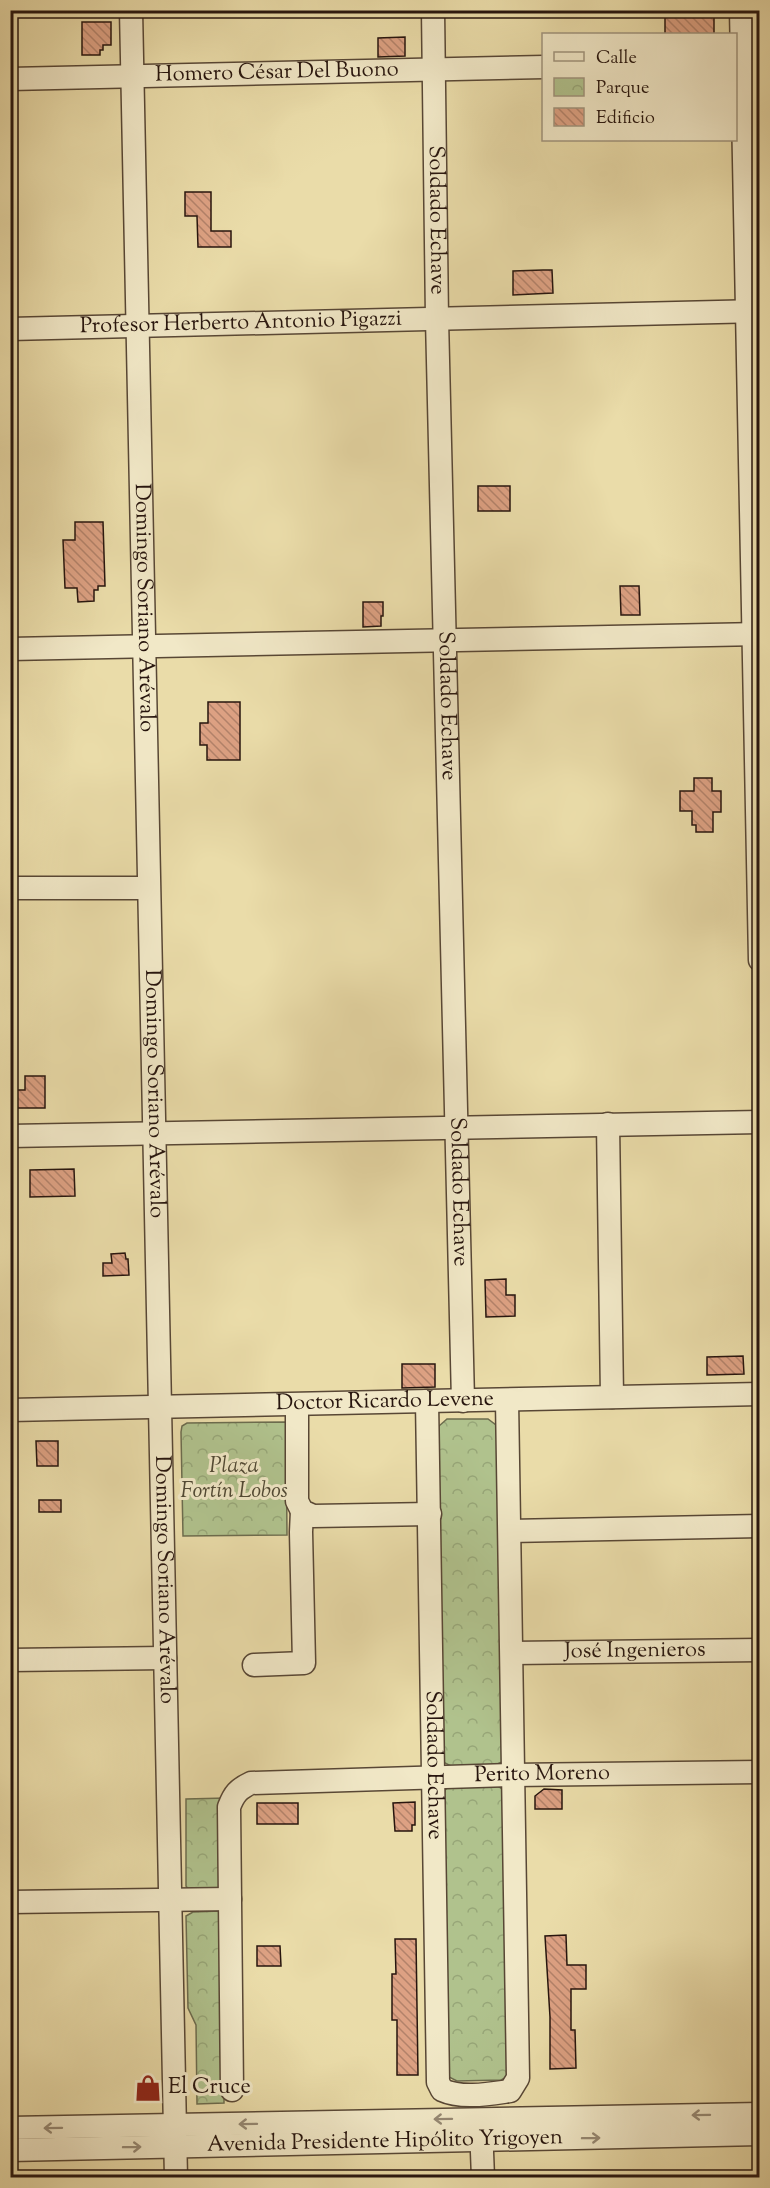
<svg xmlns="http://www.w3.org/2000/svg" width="770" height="2188" font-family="'Sorts Mill Goudy',serif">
  <defs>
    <pattern id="park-crowns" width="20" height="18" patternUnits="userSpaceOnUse" patternTransform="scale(1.5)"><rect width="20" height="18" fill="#b0c28d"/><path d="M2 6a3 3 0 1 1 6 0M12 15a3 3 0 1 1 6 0" fill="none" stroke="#97a678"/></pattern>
    <pattern id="building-back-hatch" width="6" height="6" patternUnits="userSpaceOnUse" patternTransform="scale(1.5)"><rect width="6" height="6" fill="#dda183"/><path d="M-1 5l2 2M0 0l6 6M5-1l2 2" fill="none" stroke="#b3826a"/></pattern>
  </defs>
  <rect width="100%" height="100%" fill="#eadca9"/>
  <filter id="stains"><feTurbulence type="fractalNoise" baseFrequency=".00333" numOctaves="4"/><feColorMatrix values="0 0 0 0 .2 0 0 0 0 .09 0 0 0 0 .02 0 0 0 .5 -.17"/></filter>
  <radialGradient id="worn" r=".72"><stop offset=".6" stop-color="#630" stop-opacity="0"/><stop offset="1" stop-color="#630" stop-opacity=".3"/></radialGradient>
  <path fill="url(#park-crowns)" stroke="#6c6c4e" stroke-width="1.5" d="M 447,1419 L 488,1419 L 496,1425 L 500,1434 L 504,1753 L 502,1762 L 495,1765 L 451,1766 L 443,1762 L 438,1436 L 439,1426 Z
    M 286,1422 L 287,1535 L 183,1536 L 181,1432 L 182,1426 L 187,1423 Z
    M 453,1783 L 493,1783 L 502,1789 L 505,1798 L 507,2077 L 501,2080 L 457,2081 L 449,2077 L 447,2069 L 443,1800 L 445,1790 Z
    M 226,1798 L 220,1893 L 191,1894 L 186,1886 L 186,1799 Z
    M 220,1911 L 225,1916 L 224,2103 L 197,2104 L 196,2025 L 188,2008 L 186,1916 L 193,1912 Z"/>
  <path fill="url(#building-back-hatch)" stroke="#27150e" stroke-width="1.5" d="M 665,16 L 714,16 L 714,34 L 665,34 Z
    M 82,22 L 111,22 L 111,45 L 103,45 L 103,50 L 100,50 L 100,55 L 82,55 Z
    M 405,37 L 405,56 L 378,57 L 378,38 Z
    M 185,192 L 211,192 L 211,231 L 231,231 L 231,247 L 198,247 L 197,216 L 185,216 Z
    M 543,270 L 552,270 L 553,293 L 513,295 L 513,271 Z
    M 478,486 L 510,486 L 510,511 L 478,511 Z
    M 75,522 L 103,522 L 105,586 L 98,586 L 98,590 L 94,590 L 94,601 L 78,602 L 77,588 L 65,588 L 63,540 L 75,540 Z
    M 620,586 L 639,586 L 640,615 L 621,615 Z
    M 363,602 L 383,602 L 383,616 L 381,616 L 381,626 L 363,627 Z
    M 208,702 L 240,702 L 240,760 L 207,760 L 207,745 L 200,745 L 200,723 L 208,723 Z
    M 694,778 L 712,778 L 712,791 L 721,791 L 721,812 L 713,812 L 713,832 L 696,832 L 696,825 L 692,825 L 692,811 L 680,811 L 680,791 L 694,791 Z
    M 25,1076 L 45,1076 L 45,1108 L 10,1108 L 10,1090 L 25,1090 Z
    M 74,1169 L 75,1196 L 30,1197 L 30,1170 Z
    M 125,1253 L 126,1259 L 128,1259 L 129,1275 L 103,1276 L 103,1263 L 112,1263 L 111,1254 Z
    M 506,1279 L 506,1295 L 515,1295 L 515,1316 L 486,1317 L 485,1280 Z
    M 743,1356 L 744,1374 L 707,1375 L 707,1357 Z
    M 402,1364 L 435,1364 L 435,1387 L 402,1388 Z
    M 36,1441 L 58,1441 L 58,1466 L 37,1466 Z
    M 39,1500 L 61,1500 L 61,1512 L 39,1512 Z
    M 544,1789 L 562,1790 L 562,1809 L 535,1809 L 535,1796 Z
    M 415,1802 L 415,1825 L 412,1825 L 412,1831 L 395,1831 L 393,1803 Z
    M 257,1803 L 298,1803 L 298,1824 L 257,1824 Z
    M 566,1935 L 567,1965 L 586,1965 L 586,1989 L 571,1989 L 571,2030 L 575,2030 L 576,2068 L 550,2069 L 550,2017 L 545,1936 Z
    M 395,1939 L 416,1939 L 418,2075 L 397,2075 L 397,2020 L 392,2020 L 392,1974 L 396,1974 Z
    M 257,1946 L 280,1946 L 281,1966 L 257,1966 Z"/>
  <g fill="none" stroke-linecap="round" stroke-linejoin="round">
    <defs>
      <g id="minor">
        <path id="s1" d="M 131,10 L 176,2178"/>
        <path id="s2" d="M 433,10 L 437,319 L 463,1401"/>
        <path d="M 741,10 L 760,960"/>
        <path id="s3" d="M 10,79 L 544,67"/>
        <path id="s4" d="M 10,329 L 760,311"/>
        <path d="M 10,649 L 760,634"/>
        <path d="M 10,888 L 148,888"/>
        <path d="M 608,1124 L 612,1397"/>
        <path d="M 10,1136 L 760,1122"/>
        <path id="s5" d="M 427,1401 L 438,2082 L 442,2090 C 462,2099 489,2094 510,2091 L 518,2078 L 507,1400"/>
        <path d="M 297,1405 L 297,1501 L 302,1511 L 313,1516 L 430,1514"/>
        <path id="s6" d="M 10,1410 L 760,1394"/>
        <path d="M 510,1531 L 760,1526"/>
        <path id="s7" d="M 512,1653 L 760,1650"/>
        <path d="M 10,1660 L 165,1658"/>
        <path d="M 254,1665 L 304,1663 L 301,1532 L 302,1511"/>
        <path d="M 10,1902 L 230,1899"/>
        <path id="s8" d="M 232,2090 L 229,1807 C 234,1794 238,1789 251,1783 L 512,1775 L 760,1772"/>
        <path d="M 481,2126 L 483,2178"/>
        <path d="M 10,2128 L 760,2114"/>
        <path id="s9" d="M 10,2150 L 760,2134"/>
      </g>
    </defs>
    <use href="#minor" stroke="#584735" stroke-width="25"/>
    <use href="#minor" stroke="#f1e8c7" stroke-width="22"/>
  </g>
  <defs><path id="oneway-shaft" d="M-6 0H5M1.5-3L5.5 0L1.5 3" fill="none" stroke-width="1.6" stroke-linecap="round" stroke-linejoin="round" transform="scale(1.5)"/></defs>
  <g stroke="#968974">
    <use href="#oneway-shaft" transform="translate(701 2115) rotate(179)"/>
    <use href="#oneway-shaft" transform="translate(443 2119) rotate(179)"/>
    <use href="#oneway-shaft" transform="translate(248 2124) rotate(179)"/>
    <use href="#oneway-shaft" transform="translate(53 2128) rotate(179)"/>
    <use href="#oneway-shaft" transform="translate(591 2138) rotate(-1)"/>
    <use href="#oneway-shaft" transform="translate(132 2147) rotate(-1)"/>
  </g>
  <defs>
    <symbol id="shop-bare" viewBox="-9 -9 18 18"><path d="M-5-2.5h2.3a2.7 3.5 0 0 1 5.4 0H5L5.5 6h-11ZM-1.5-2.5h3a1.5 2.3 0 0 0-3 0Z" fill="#8f2418" stroke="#f1e8c7" stroke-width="2.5" paint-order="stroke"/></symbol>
  </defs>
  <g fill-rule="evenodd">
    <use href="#shop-bare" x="129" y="2069" width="38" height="38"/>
  </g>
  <g text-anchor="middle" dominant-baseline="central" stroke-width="6" stroke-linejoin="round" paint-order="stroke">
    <g font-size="22" fill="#27150e" stroke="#f1e8c7">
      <text stroke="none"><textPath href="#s3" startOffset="267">Homero César Del Buono</textPath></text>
      <text stroke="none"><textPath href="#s2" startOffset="210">Soldado Echave</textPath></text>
      <text stroke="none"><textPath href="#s4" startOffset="231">Profesor Herberto Antonio Pigazzi</textPath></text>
      <text stroke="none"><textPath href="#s1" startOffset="598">Domingo Soriano Arévalo</textPath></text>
      <text stroke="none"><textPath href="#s2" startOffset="696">Soldado Echave</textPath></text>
      <text stroke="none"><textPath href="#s1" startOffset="1084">Domingo Soriano Arévalo</textPath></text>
      <text stroke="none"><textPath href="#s2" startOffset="1182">Soldado Echave</textPath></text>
      <text stroke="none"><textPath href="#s6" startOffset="375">Doctor Ricardo Levene</textPath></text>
      <text stroke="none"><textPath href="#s1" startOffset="1570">Domingo Soriano Arévalo</textPath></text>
      <text stroke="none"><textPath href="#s7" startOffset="123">José Ingenieros</textPath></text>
      <text stroke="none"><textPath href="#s5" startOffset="364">Soldado Echave</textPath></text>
      <text stroke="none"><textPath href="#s8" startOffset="608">Perito Moreno</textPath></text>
      <text stroke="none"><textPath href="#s9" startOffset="375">Avenida Presidente Hipólito Yrigoyen</textPath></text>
    </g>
    <g font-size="22" font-style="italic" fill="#504934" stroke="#f1e8c7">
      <text x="234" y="1467">Plaza<tspan x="234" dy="25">Fortín Lobos</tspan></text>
    </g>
    <g font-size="22" fill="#27150e" stroke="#f1e8c7" text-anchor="start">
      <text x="168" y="2088">El Cruce</text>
    </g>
  </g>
  <rect width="770" height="2188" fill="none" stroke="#eadca9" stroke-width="36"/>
  <rect x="12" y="12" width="746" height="2164" fill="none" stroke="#27150e" stroke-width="3"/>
  <rect x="18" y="18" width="734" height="2152" fill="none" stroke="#27150e" stroke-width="1.5"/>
  <rect x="542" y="33" width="195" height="108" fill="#f1e8c7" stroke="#a0947d" stroke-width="1.5"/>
  <rect x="554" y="52" width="30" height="9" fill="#f1e8c7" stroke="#a0947d" stroke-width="1.5"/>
  <text x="596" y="63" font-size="18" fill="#27150e">Calle</text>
  <rect x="554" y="78" width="30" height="18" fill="url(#park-crowns)" stroke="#a0947d" stroke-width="1.5"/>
  <text x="596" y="93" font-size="18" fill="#27150e">Parque</text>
  <rect x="554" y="108" width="30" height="18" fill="url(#building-back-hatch)" stroke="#a0947d" stroke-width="1.5"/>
  <text x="596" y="123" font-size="18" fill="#27150e">Edificio</text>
  <rect width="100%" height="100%" filter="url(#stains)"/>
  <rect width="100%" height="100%" fill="url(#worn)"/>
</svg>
